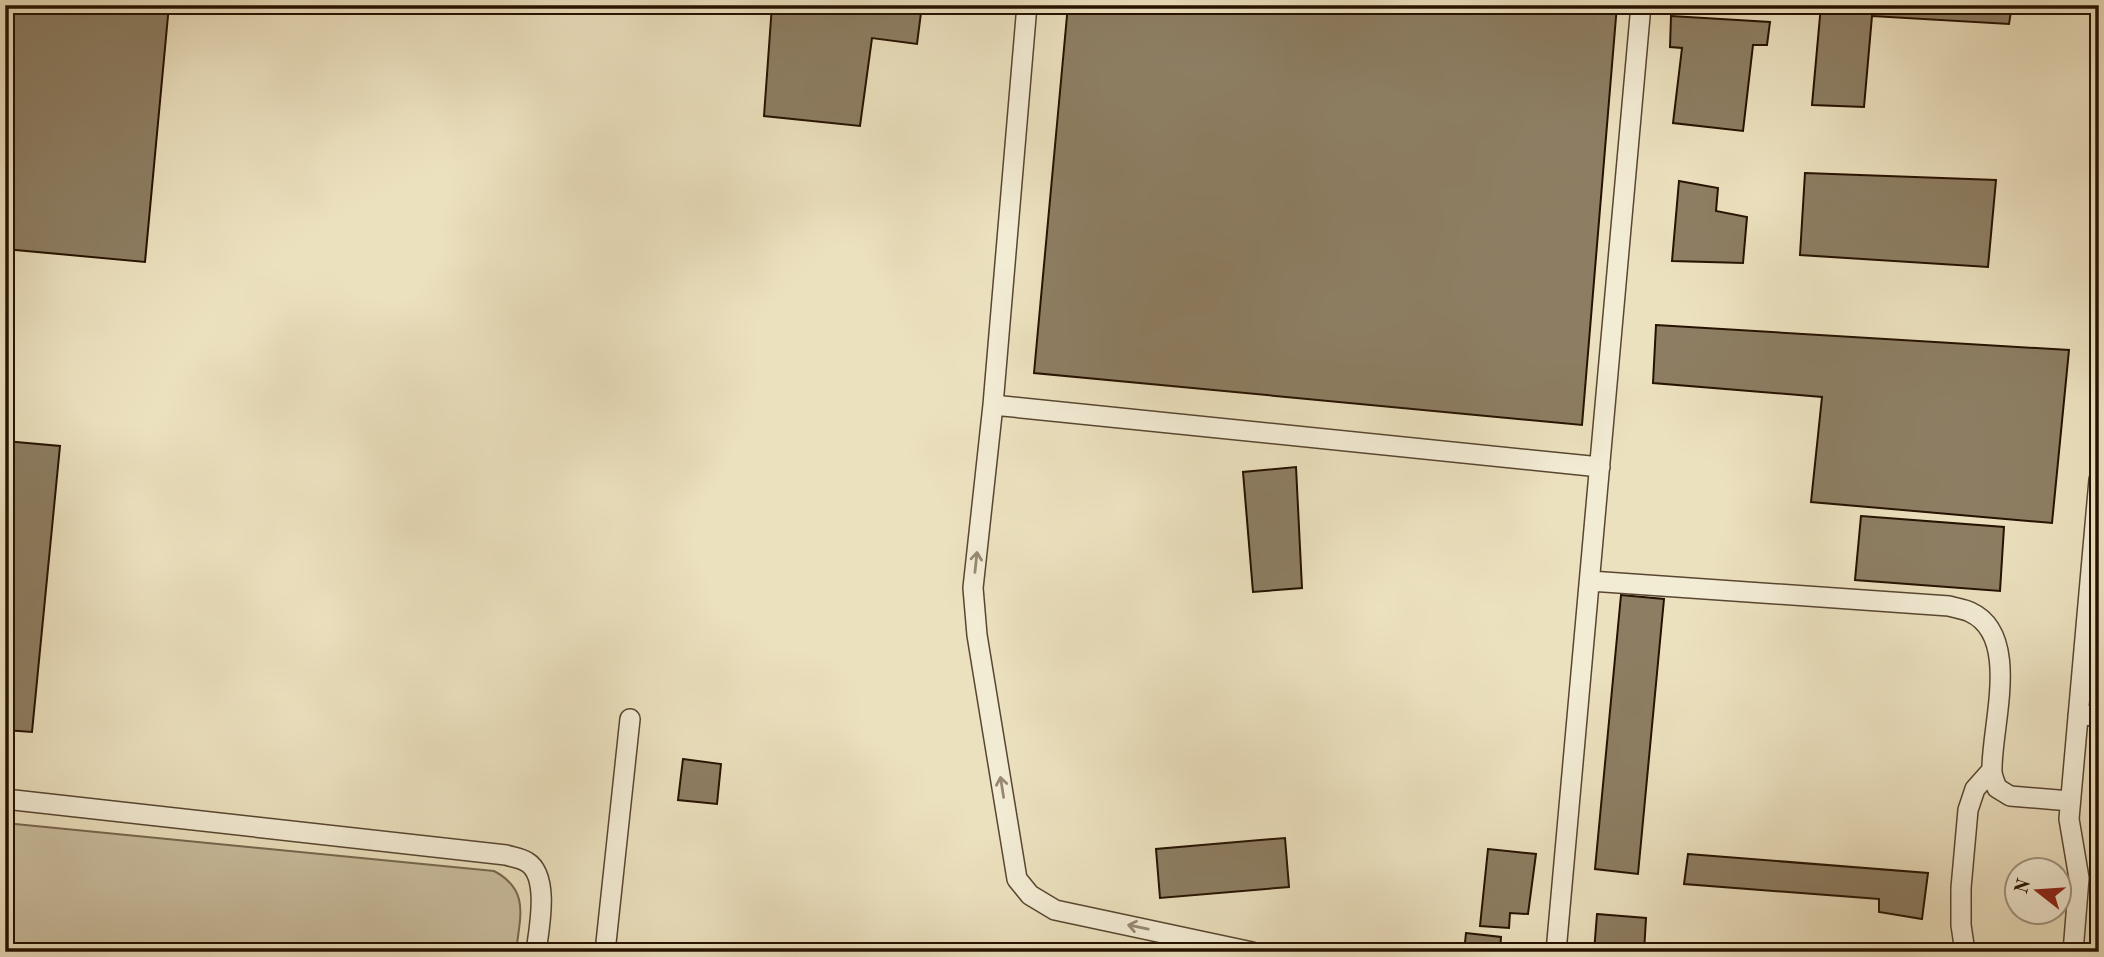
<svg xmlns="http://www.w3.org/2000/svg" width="2104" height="957" font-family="'Old Standard TT',serif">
  <rect width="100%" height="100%" fill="#ece1bf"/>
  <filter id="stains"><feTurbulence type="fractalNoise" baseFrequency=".00286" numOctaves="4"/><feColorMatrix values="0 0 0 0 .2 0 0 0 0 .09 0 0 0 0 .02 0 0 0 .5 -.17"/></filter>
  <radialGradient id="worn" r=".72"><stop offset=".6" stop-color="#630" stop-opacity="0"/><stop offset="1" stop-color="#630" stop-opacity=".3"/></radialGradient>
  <path fill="#cabe9f" stroke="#786850" stroke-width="2" d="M 5,823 L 494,871 C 530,890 520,916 516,952 L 5,952 Z"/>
  <path fill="#8d7e63" stroke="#261200" stroke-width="2" d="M 5,5 L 169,5 L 145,262 L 5,249 Z
    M 772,5 L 922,5 L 917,44 L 872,38 L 860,126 L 764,116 Z
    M 1068,5 L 1617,5 L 1582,425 L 1034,373 Z
    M 1821,5 L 2012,5 L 2009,24 L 1872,16 L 1864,107 L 1812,105 Z
    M 1671,16 L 1770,22 L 1767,45 L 1753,45 L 1743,131 L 1673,123 L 1682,48 L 1670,47 Z
    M 1805,173 L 1996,180 L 1988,267 L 1800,255 Z
    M 1679,181 L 1718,188 L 1716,211 L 1747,217 L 1743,263 L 1672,261 Z
    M 1656,325 L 2069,350 L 2052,523 L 1811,502 L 1822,397 L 1653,383 Z
    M 5,441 L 60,446 L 32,732 L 5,730 Z
    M 1296,467 L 1302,588 L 1253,592 L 1243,472 Z
    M 1861,516 L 2004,527 L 2000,591 L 1855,580 Z
    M 1621,595 L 1664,599 L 1638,874 L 1595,869 Z
    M 683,759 L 721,764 L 717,804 L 678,800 Z
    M 1285,838 L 1289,887 L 1160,898 L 1156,849 Z
    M 1488,849 L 1536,854 L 1528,914 L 1510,913 L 1509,928 L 1480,926 Z
    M 1688,854 L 1928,873 L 1922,919 L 1879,912 L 1879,899 L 1684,884 Z
    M 1597,914 L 1646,918 L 1644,952 L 1594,952 Z
    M 1466,933 L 1501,937 L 1500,952 L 1464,952 Z"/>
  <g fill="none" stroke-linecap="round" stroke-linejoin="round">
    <defs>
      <path id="lane" d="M 1027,5 L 993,405 L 973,588 L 977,635 L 1017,879 L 1030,895 L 1055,910 L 1252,952
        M 993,405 L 1600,467
        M 1590,581 L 1949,606 C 1955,608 1964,609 1970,612 C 2021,635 1992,724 1992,768 C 1991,775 1995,782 1997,788 L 2010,796 L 2070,801
        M 2078,715 L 2099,716
        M 5,799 L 506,855 C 512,857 521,858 527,862 C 550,876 539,929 536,952
        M 605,952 L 630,719
        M 1556,952 L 1641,5
        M 1965,952 L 1961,925 L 1961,888 L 1968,810 L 1975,789 L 1991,771
        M 2073,952 L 2079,878 L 2069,819 L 2099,480"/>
    </defs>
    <use href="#lane" stroke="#584630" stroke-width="22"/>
    <use href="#lane" stroke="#f3ecd5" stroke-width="19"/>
  </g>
  <defs><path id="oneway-shaft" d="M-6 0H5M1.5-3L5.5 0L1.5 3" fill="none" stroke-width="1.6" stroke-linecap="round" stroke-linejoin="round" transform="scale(1.75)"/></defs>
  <g stroke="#978a75">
    <use href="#oneway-shaft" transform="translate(976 562) rotate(-84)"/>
    <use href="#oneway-shaft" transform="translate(1002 787) rotate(-99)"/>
    <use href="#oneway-shaft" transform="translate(1138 927) rotate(-168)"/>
  </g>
  <rect width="2104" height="957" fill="none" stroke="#ece1bf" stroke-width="28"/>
  <rect x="7" y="7" width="2090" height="943" fill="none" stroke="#261200" stroke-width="3.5"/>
  <rect x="14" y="14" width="2076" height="929" fill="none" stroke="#261200" stroke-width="2"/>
  <g transform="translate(2038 891) rotate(287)"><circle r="33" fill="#f3ecd5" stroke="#a19580" stroke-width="2"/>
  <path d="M0-5L12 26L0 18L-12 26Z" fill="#8f2418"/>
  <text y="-10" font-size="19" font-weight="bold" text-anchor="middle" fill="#261200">N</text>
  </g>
  <rect width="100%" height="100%" filter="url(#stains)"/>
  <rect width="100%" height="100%" fill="url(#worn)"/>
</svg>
